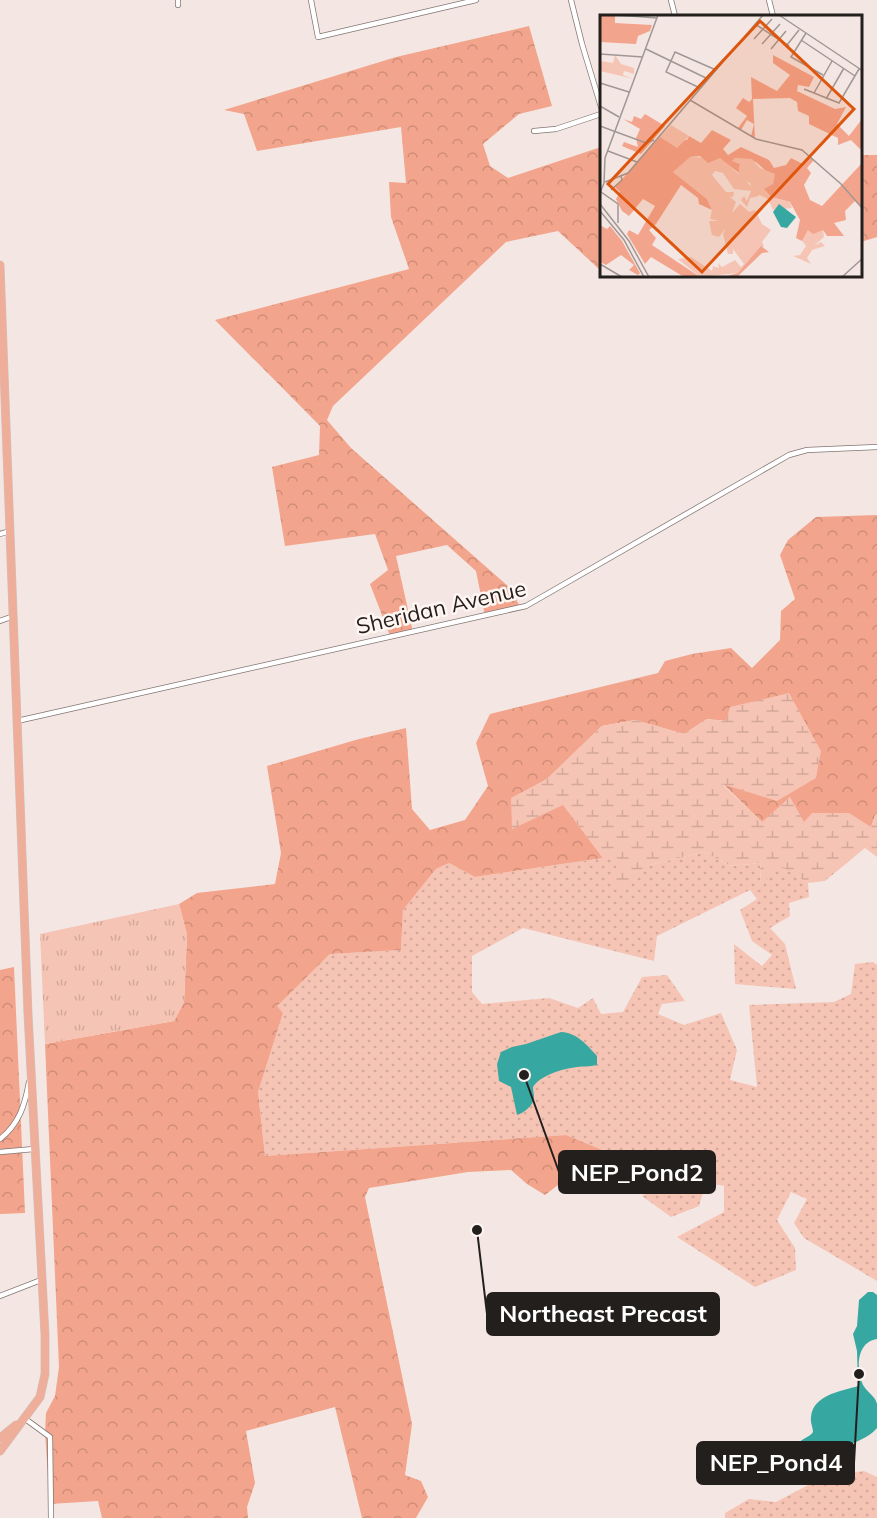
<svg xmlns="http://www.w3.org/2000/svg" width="877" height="1518" font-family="Mulish,sans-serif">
  <defs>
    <pattern id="grass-dots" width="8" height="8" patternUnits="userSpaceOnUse" patternTransform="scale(1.5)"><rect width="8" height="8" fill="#f6c4b4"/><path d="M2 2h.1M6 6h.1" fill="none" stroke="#d3a89a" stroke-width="1.8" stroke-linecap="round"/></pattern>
    <pattern id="forest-crowns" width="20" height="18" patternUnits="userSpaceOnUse" patternTransform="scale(1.5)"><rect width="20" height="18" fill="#f3a48c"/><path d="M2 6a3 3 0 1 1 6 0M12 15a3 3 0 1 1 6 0" fill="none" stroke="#d08d78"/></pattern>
    <pattern id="wetland-marsh" width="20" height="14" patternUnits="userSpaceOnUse" patternTransform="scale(1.5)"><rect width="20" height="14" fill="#f6c4b4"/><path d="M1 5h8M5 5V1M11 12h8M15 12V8" fill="none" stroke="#d3a89a"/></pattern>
    <pattern id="park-tufts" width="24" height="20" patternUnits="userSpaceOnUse" patternTransform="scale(1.5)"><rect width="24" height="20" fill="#f6c4b4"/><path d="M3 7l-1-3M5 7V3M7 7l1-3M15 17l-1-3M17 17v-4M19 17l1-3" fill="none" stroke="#d3a89a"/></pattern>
  </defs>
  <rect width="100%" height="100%" fill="#f4e7e3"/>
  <path fill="url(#grass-dots)" d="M 704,852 L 731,866 L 760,863 L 761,885 L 779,864 L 808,883 L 809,897 L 789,903 L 790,916 L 770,928 L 785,944 L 796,989 L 735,984 L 734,944 L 762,966 L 772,955 L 752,941 L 740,910 L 757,899 L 750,890 L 657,936 L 654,961 L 523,928 L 472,956 L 472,992 L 482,1004 L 549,998 L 578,1008 L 593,998 L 601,1014 L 623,1012 L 642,977 L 667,975 L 685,1001 L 662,1004 L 658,1014 L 684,1025 L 721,1013 L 737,1050 L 730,1080 L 757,1087 L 749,1005 L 834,1002 L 851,994 L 855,964 L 873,962 L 877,965 L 877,1281 L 804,1238 L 794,1223 L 807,1199 L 791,1192 L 777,1220 L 795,1248 L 796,1270 L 755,1287 L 677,1237 L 724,1212 L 724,1186 L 706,1182 L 699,1206 L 671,1217 L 642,1196 L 654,1189 L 639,1165 L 566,1135 L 265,1156 L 258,1092 L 283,1013 L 276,1006 L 330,954 L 401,950 L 403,910 L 436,869 L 449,863 L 475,877 L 603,858 L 619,858 L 645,866 Z
    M 864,1471 L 877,1477 L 877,1518 L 725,1518 L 725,1513 L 749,1499 L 776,1502 L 827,1475 Z"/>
  <path fill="url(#forest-crowns)" d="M 529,26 L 552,106 L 519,114 L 483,144 L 490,166 L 508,178 L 601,147 L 601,271 L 558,231 L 506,242 L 333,406 L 327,420 L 351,448 L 509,587 L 521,608 L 485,616 L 476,571 L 447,545 L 396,556 L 413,632 L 390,636 L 370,584 L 388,570 L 375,534 L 285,546 L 272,467 L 319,455 L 320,426 L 215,320 L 409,269 L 391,217 L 389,182 L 406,183 L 401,127 L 257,151 L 244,114 L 224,110 L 396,57 Z
    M 860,153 L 861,155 L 877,155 L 877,237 L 861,242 Z
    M 877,515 L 877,814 L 875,816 L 871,827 L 804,822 L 762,822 L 721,782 L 726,721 L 707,719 L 684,734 L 635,720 L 602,726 L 547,779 L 511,799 L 563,804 L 603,858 L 475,877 L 449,863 L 436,869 L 403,910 L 401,950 L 330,954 L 277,1006 L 283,1013 L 258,1092 L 265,1156 L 566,1135 L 639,1165 L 588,1162 L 545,1195 L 527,1184 L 511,1170 L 468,1172 L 369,1188 L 365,1197 L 412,1424 L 405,1475 L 421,1481 L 428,1497 L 416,1518 L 362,1518 L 335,1407 L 246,1431 L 255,1483 L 247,1507 L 248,1518 L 102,1518 L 98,1501 L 50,1504 L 45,1433 L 46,1413 L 55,1396 L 59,1367 L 45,1044 L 174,1021 L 184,1002 L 187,935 L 179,904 L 197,893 L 275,884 L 281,853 L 267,766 L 359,739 L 406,728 L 412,809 L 430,830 L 465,820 L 488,786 L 476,743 L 490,714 L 658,673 L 665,661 L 692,654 L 731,648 L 752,668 L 780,640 L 781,611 L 795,599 L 780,555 L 788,540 L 816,517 Z
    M 14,967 L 25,1213 L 0,1214 L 0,970 Z"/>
  <path fill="url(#wetland-marsh)" d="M 789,693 L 821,751 L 816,778 L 777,801 L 722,784 L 762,822 L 790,797 L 804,822 L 812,813 L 849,813 L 871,827 L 875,815 L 877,814 L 877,857 L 865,848 L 825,881 L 808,883 L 779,865 L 761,886 L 760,863 L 731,866 L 704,852 L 645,866 L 622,888 L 613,880 L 618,858 L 603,858 L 563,805 L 512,829 L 511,798 L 547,779 L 602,726 L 635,720 L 684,734 L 707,719 L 726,721 L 730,707 Z"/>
  <path fill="url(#park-tufts)" d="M 179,904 L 187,934 L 184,1002 L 174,1021 L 45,1044 L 40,934 Z"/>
  <path fill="#37a8a1" d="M 561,1032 C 577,1033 586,1044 597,1056 L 597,1065 C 589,1067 584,1066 577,1067 C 562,1069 541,1075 533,1087 C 533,1091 534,1094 534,1097 C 534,1105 524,1113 517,1115 L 511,1087 L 499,1081 L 497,1064 L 501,1052 L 512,1047 L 526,1044 Z
    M 868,1292 L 873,1292 L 877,1295 L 877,1339 C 856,1342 856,1370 863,1385 C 867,1392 876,1397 877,1404 C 877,1411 877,1420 877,1428 C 865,1442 846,1443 833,1455 L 800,1451 L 798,1444 C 802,1438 810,1437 813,1432 C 813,1427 810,1422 811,1417 C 813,1394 843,1391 858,1386 L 857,1351 L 853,1334 L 857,1326 L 859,1300 Z"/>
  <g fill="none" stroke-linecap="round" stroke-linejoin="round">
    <defs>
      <path id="minor" d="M 178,0 L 178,5
        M 311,0 L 318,37 L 476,0
        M 571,0 L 582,44 L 601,107
        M 671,0 L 675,16
        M 769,0 L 773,16
        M 534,131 L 556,129 L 601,114
        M 0,534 L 10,531
        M 0,621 L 14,616
        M 17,721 L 526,606 L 789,455 L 807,450 L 877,447
        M 0,1139 C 19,1124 25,1105 29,1082
        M 0,1152 L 34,1149
        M 0,1296 L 41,1280
        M 24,1418 L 50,1437 L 51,1518"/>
      <path id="primary" d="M 0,265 L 28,1014 L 45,1335 L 45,1374 L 40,1397 L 0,1451
        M 0,1438 L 16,1425"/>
    </defs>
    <use href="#minor" stroke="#827673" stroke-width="6"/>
    <use href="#primary" stroke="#cac9c9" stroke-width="9"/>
    <use href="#minor" stroke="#fff" stroke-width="4.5"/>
    <use href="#primary" stroke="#eeae9a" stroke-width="8"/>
  </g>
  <g text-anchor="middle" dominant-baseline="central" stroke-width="5" stroke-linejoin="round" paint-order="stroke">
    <g font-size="22" fill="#231f1d" stroke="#fff5f1">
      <text transform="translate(441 607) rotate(-13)">Sheridan Avenue</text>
    </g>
  </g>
  <g transform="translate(600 15)">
    <rect width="262" height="262" fill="#f4e7e3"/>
    <path d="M 15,40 L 21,49 L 34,53 L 34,59 L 24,56 L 23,60 L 34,64 L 0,56 L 0,46 L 13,48 ZM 89,142 L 122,143 L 157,177 L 159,181 L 150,183 L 147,192 L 141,185 L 144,181 L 147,186 L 151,176 L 134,174 L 123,158 L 115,156 L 112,160 L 126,177 L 134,177 L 133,182 L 129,181 L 136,187 L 132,198 L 140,189 L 149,197 L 155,195 L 162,209 L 171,215 L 162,227 L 164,231 L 138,258 L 100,262 L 78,244 L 91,242 L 112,256 L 113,251 L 119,253 L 118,248 L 122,252 L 135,245 L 141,252 L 144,249 L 133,234 L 133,239 L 128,239 L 123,219 L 126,213 L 119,222 L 112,220 L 109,206 L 119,206 L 110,204 L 112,195 L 107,184 L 73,157 ZM 208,215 L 223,215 L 224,222 L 214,231 L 221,227 L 225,231 L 212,235 L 207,243 L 211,249 L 193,241 L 200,240 L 206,231 L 202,226 Z" fill="#f6c4b4"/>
    <path d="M 0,0 L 15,0 L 15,8 L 52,10 L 50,16 L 38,21 L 36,29 L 0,27 ZM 173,40 L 214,62 L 209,72 L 198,70 L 197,76 L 235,94 L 246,92 L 237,109 L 249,121 L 262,104 L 262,132 L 260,134 L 251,125 L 238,130 L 238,123 L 209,109 L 209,101 L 198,96 L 197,87 L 190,83 L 153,84 L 155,123 L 151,121 L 154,109 L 147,105 L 141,115 L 138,113 L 147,101 L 136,93 L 143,83 L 149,87 L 152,84 L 151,62 L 177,76 L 190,60 L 173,48 ZM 45,99 L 65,111 L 41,139 L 22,131 L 24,127 L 38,132 L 36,123 L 40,114 L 23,104 L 32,107 L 34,101 L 41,104 ZM 112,115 L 131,125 L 123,134 L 128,140 L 141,132 L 169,145 L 174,153 L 186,150 L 191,143 L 203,149 L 209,141 L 214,145 L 207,153 L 211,158 L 204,170 L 210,185 L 222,191 L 262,148 L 262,194 L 255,186 L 245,196 L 246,205 L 234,208 L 244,221 L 227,221 L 223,215 L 213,219 L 208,215 L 202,226 L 196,223 L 200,205 L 190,187 L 171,182 L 160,170 L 159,162 L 166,156 L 156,147 L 135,143 L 133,146 L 140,149 L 139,158 L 120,143 L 108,148 L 100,141 L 90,142 L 73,157 L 107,184 L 112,195 L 99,189 L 98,183 L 81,170 L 56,209 L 49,215 L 56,223 L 52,230 L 100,262 L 84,262 L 51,242 L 45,249 L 27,219 L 29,215 L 38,220 L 55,191 L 43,184 L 29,201 L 22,196 L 16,184 L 20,177 L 15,172 L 60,122 L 87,125 L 89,121 L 101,128 ZM 0,210 L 7,214 L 10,211 L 22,226 L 40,258 L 38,260 L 29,255 L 34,250 L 21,240 L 6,250 L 0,247 ZM 161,231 L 169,237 L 162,238 L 137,262 L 124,262 L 138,258 Z" fill="#f3a48c"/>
    <path d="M 135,143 L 152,144 L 160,153 L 175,159 L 173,169 L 164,174 L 171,182 L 190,187 L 192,193 L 173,195 L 168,184 L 153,177 L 150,168 L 138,163 L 140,149 L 132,146 Z" fill="#f6c4b4"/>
    <path d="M 71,110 L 89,121 L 77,133 L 60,122 Z" fill="#f6c4b4"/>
    <path d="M 179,189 L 196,202 L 187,213 L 181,212 L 173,197 Z" fill="#37a8a1"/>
    <path fill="none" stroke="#a09794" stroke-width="1.5" d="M 17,0 L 57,3M 179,0 L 263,56M 155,9 L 189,31M 206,18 L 191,42 L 223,60M 154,24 L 172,4M 201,25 L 255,61M 162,29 L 180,9M 187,30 L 199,15M 46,34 L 108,64M 171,34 L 186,16M 0,39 L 43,42M 0,68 L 29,77M 100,73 L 66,57 L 75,37 L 116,55M 204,74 L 239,88 L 259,54M 214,78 L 232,46M 226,84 L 244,53M 90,85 L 156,124 L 202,135 L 241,169 L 263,194M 0,91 L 19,102M 0,111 L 46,128 L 54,125M 8,136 L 37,147M 5,167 L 28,158 L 163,0M 11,175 L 22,165 L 21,161M 1,177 L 18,189 L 18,208M 0,178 L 4,168 L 5,143 L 58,0M 0,189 L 29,226 L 49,262M 0,196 L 24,225 L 44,262M 0,249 L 22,262M 242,262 L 263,243"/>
    <path fill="#de560d" fill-opacity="0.15" stroke="#de560d" stroke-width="3" d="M 160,6 L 254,94 L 102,257 L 8,169 Z"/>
    <rect width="262" height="262" fill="none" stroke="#231f1d" stroke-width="3"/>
  </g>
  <path fill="none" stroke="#231f1d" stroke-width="2" d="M524 1075L559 1172M477 1230L487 1314M859 1374L854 1463"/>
  <g fill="#231f1d" stroke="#fff5f1" stroke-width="2">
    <circle cx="524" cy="1075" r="6"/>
    <circle cx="477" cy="1230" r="6"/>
    <circle cx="859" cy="1374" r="6"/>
  </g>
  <g fill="#231f1d" stroke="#231f1d" stroke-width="2">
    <rect x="559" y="1151" width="156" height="42" rx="6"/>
    <rect x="487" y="1293" width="232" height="42" rx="6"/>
    <rect x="697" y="1442" width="157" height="42" rx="6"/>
  </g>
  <g font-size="24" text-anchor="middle" font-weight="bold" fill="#fff">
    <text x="637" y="1181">NEP_Pond2</text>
    <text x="603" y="1322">Northeast Precast</text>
    <text x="776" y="1471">NEP_Pond4</text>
  </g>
</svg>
